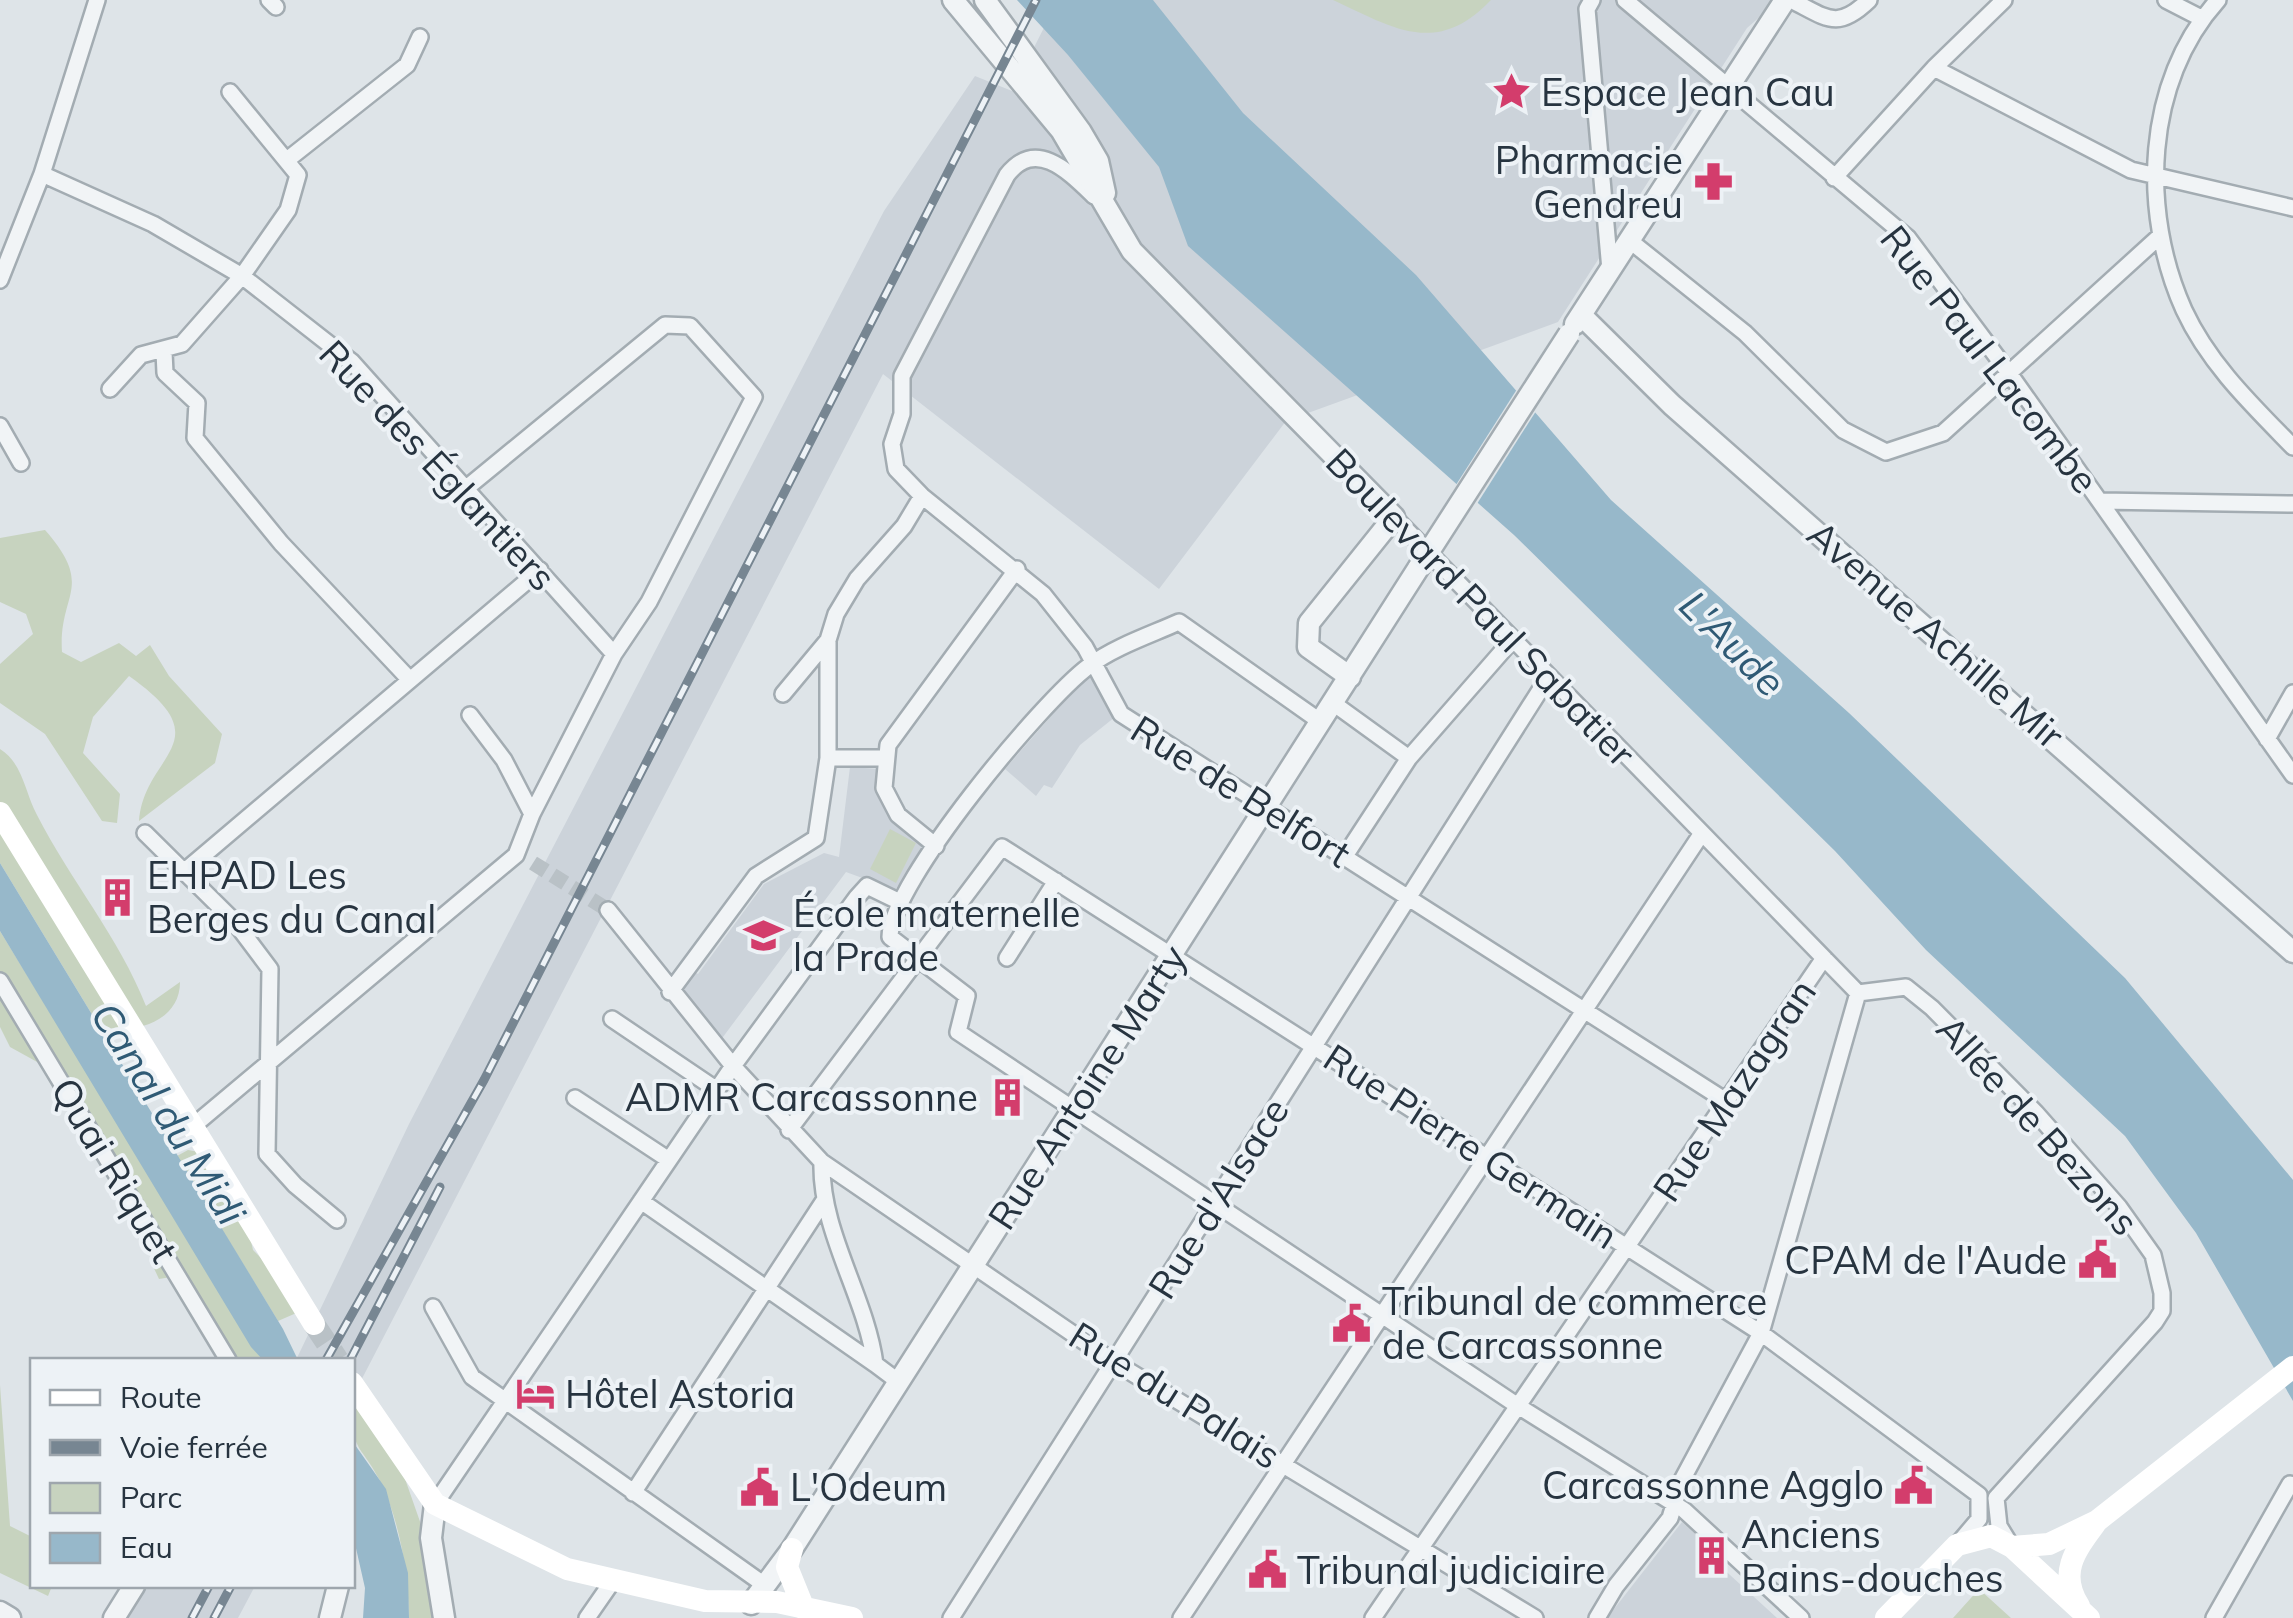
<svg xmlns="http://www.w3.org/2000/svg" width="2293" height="1618" font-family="Mulish,sans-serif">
  <rect width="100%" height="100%" fill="#dee4e8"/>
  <path fill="#ccd3da" d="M 1058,0 L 1779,0 L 1747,28 L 1558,322 L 1286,421 L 1159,589 L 883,374 L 353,1396 L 352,1360 L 296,1360 L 409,1124 L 884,211 L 975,76 L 1012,91 Z
    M 1086,676 L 1091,676 L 1115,717 L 1080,745 L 1052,788 L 1044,785 L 1036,796 L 1005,769 Z
    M 850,767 L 880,769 L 883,798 L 927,847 L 895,890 L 846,872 L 720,1041 L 679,991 L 692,970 L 698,974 L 764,884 L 824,853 L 839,857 Z
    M 1682,1522 L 1722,1558 L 1718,1564 L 1777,1618 L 1607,1618 Z
    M 144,1586 L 255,1586 L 238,1618 L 120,1618 Z"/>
  <path fill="#c7d3bf" d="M 1333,0 L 1491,0 C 1436,58 1392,27 1333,0 Z
    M 45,530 C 96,588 58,593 62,652 L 81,662 L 119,643 L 136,656 L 150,645 L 169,676 L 222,734 L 215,763 L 139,821 C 144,753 224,743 129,676 L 93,717 L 83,753 L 120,794 L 117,823 L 102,821 L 45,734 L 0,703 L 0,664 L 33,634 L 26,614 L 0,602 L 0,538 Z
    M 0,749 C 23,763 25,793 37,815 C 70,880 119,937 146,1006 L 180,982 C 180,1023 132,1035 99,1026 L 0,863 Z
    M 890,829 L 916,843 L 896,883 L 870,869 Z
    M 0,931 L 263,1360 L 232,1360 L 183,1275 L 159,1279 L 151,1262 L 158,1249 L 118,1166 L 68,1079 L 10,1047 L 0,1027 Z
    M 188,1150 L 199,1152 L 248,1228 L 253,1250 L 279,1276 L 301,1311 L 278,1321 L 177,1156 Z
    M 0,1385 L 10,1526 L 32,1537 L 32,1586 L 52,1586 L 48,1596 L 0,1573 Z
    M 364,1407 L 404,1476 L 424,1533 L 434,1618 L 409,1618 C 408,1573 400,1520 379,1479 C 361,1444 353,1454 352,1409 Z
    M 1979,1589 L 2011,1618 L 1953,1618 Z"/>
  <path fill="#97b8ca" d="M 1017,0 L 1153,0 L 1243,113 L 1416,275 L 1611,500 L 1849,713 L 2125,978 L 2293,1180 L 2293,1401 L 2196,1233 L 2125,1136 L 1926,950 L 1835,851 L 1514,535 L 1188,246 L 1159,167 L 1068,55 Z
    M 0,863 L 283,1329 L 298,1360 L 263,1360 L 251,1347 L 0,931 Z
    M 353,1442 L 386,1489 L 408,1573 L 409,1618 L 363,1618 L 365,1588 L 353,1535 Z"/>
  <path fill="#dee4e8" d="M 1519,386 L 1538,408 L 1475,507 L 1454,488 Z"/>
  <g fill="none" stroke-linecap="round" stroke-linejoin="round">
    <path stroke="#b9c1c6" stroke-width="15" stroke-dasharray="15 8" stroke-linecap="butt" d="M 533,863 L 608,910"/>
    <path stroke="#b9c1c6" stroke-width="22" stroke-dasharray="22 11" stroke-linecap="butt" d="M 314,1324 L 338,1360"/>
    <defs>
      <path id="minor" d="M 269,0 L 276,7
        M 1592,0 L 1587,9 L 1610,270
        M 1625,0 L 1908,238 L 2009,373 L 2293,775
        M 1791,0 C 1827,18 1837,31 1869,0
        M 2166,0 L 2201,18
        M 2218,0 C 2144,82 2140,212 2184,310 C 2209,364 2252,405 2293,447
        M 1934,68 L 2131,170 L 2293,208
        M 287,160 L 407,65 L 420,37
        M 42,174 L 153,224 L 242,276 L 352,362 L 614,654
        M 1834,178 L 1934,68 L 2004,0
        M 1094,196 C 1068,171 1036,138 1007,175 L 902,376 L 902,414 L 892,444 L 896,469 L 922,496 L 1043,594 L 1085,647 L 1121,714 L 1726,1101
        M 1629,240 L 1745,333 L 1843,430 L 1886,452 L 1943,433 L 2161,235
        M 0,280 L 42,174 L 97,0
        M 164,352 L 165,373 L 197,403 L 195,438 L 281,543 L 410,680
        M 110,389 L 141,355 L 182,344 L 242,276 L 288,210 L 298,175 L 230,92
        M 0,426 L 21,463
        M 2100,501 L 2293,504
        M 1394,517 L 1858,993
        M 783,694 L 828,640 L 836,614 L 857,579 L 904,526 L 922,496
        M 1333,703 L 1409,758
        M 470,715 L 504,760 L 532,814
        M 1321,722 L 1179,622 C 1150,635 1114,647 1089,666 C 1043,700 890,883 890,937 L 967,996 L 958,1032 L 1518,1406 L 1684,1510 L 1801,1618
        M 2267,739 L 2293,693
        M 828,758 L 885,758
        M 145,833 L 234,921 L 270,969 L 267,1154 L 295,1185 L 337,1220
        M 936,846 L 898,815 L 884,788 L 888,745 L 1017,569
        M 1345,856 L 1409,758 L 1513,639
        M 186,870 L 540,570
        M 608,910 L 733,1066 L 822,1162 L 1114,1362 L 1535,1618
        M 1007,958 L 1056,881
        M 0,981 L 228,1360
        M 670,992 L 756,876 L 816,838 L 828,758 L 828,640
        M 1858,993 L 1906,987 L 1932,1008 L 2036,1113 L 2119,1207 L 2153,1255 L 2162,1293 L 2162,1311 L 2155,1322 L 1996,1498
        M 612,1019 L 717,1090
        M 575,1098 L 669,1160
        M 192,1127 L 516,855 L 532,814 L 614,654 L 649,602 L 754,397 L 690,326 L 665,325 L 464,490
        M 789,1130 L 1002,847 L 1761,1333 L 1979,1495 L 1979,1519 L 1957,1545
        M 822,1162 C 820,1232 866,1296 875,1364 L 899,1382
        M 641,1201 L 875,1364
        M 433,1307 L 472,1377 L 766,1586
        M 633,1493 L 825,1199
        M 1996,1498 L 1999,1526 L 2010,1544
        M 435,1504 L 733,1066 L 857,897 L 867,886 L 900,902
        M 587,1618 L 612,1582
        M 951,1618 L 1549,676
        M 1181,1618 L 1702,833
        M 1373,1618 L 1824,958
        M 1597,1618 L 1616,1586 L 1670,1518 L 1681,1482 L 1761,1333 L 1858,993
        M 2214,1618 L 2290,1484"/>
      <path id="tertiary" d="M 953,0 L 1061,130 L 1132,251 L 1394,517 L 1309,623 L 1308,647 L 1350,677
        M 985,0 L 1081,132 L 1098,161 L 1105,193
        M 1581,315 L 1672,405 L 2293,952
        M 1575,324 L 1785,0
        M 435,1504 L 431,1538 L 444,1618
        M 751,1604 L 792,1549 L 1419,567
        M 0,1612 L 10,1618
        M 114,1618 L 134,1586
        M 330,1618 L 338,1586"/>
    </defs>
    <use href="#minor" stroke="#a3acb2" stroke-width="20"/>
    <use href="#tertiary" stroke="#a3acb2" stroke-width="25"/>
    <use href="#minor" stroke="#f1f4f6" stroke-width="15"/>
    <use href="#tertiary" stroke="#f1f4f6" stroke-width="20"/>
    <path stroke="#fff" stroke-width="22" d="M 0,813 L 314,1324
      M 352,1383 L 435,1504 L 567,1569 L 705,1601 L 777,1602 L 852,1618
      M 2012,1547 L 2049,1544 L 2097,1521 L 2293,1367
      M 792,1549 L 787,1567 L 804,1609
      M 2079,1606 C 2058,1573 2075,1551 2095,1524
      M 1886,1618 L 1957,1545 L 1991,1536 L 2012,1547 L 2089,1618"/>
    <defs>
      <path id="rail" d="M 326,1360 L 484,1080 L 1036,0
        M 350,1360 L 440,1187
        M 192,1618 L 209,1586
        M 214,1618 L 231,1586"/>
    </defs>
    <use href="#rail" stroke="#778692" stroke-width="9"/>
    <use href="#rail" stroke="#edf2f6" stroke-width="5" stroke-dasharray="15" stroke-linecap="butt"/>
    <defs>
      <path id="tertiary-bridge" d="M 1419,567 L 1569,334"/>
    </defs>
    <use href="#tertiary-bridge" stroke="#a3acb2" stroke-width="25" stroke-linecap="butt"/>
    <use href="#tertiary-bridge" stroke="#f1f4f6" stroke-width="20"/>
  </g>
  <defs>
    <symbol id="sight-bare" viewBox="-9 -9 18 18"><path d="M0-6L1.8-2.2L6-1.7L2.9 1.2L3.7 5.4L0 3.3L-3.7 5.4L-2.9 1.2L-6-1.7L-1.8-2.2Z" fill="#d33d6c" stroke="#edf2f6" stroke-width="2.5" paint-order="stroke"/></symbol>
    <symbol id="pharmacy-bare" viewBox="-9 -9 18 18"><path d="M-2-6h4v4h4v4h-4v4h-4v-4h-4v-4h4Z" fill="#d33d6c" stroke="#edf2f6" stroke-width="2.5" paint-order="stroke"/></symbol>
    <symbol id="building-bare" viewBox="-9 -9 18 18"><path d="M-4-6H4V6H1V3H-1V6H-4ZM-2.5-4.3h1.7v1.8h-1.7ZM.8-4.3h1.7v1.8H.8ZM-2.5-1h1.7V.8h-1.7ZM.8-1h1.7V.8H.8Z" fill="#d33d6c" stroke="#edf2f6" stroke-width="2.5" paint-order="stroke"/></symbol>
    <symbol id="school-bare" viewBox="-9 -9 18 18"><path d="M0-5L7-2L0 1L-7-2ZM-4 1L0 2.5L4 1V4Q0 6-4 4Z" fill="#d33d6c" stroke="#edf2f6" stroke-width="2.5" paint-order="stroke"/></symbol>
    <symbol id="civic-bare" viewBox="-9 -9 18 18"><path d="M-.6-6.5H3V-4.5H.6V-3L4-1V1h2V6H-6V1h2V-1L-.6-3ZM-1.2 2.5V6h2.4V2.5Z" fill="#d33d6c" stroke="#edf2f6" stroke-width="2.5" paint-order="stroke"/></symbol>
    <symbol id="hotel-bare" viewBox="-9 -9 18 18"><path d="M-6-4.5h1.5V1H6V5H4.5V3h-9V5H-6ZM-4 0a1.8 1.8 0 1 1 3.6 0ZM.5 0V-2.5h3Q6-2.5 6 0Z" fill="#d33d6c" stroke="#edf2f6" stroke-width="2.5" paint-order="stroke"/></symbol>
  </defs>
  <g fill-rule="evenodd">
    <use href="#sight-bare" x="1484" y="64" width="55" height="55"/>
    <use href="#pharmacy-bare" x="1686" y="154" width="55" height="55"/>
    <use href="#building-bare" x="90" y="870" width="55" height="55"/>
    <use href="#school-bare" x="736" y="908" width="55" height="55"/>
    <use href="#building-bare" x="980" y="1070" width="55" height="55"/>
    <use href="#civic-bare" x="2070" y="1232" width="55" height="55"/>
    <use href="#civic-bare" x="1324" y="1296" width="55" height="55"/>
    <use href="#hotel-bare" x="508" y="1366" width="55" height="55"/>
    <use href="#civic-bare" x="1886" y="1458" width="55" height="55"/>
    <use href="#civic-bare" x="732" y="1460" width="55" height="55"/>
    <use href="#building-bare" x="1684" y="1528" width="55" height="55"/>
    <use href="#civic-bare" x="1240" y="1542" width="55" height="55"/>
  </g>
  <g text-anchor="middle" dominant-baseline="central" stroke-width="8" stroke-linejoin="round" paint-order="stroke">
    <g font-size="38" fill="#273440" stroke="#edf2f6" text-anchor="start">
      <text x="1541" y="92">Espace Jean Cau</text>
      <text x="1683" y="160" text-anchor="end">Pharmacie<tspan x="1683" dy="44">Gendreu</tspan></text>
      <text x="147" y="875">EHPAD Les<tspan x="147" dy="44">Berges du Canal</tspan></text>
      <text x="793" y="913">École maternelle<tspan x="793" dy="44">la Prade</tspan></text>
      <text x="978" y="1097" text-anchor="end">ADMR Carcassonne</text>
      <text x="2067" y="1260" text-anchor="end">CPAM de l'Aude</text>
      <text x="1382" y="1301">Tribunal de commerce<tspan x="1382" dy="44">de Carcassonne</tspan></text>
      <text x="565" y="1394">Hôtel Astoria</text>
      <text x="1884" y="1485" text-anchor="end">Carcassonne Agglo</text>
      <text x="790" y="1487">L'Odeum</text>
      <text x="1741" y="1534">Anciens<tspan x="1741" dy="44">Bains-douches</tspan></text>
      <text x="1297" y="1570">Tribunal judiciaire</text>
    </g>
    <g font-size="38" fill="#273440" stroke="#edf2f6">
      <text transform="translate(1990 359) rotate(52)">Rue Paul Lacombe</text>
      <text transform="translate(438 465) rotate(47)">Rue des Églantiers</text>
      <text transform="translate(1481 607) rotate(46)">Boulevard Paul Sabatier</text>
      <text transform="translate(1936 634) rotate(41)">Avenue Achille Mir</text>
      <text transform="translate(1241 791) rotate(32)">Rue de Belfort</text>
      <text transform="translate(1087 1087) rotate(-57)">Rue Antoine Marty</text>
      <text transform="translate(1734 1090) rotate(-56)">Rue Mazagran</text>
      <text transform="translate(2038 1125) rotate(48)">Allée de Bezons</text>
      <text transform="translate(1471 1146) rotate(33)">Rue Pierre Germain</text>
      <text transform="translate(115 1170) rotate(59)">Quai Riquet</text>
      <text transform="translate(1218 1198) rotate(-58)">Rue d'Alsace</text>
      <text transform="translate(1175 1395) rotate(32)">Rue du Palais</text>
    </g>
    <g font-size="40" font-style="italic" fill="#2f5a75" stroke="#edf2f6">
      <text transform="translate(1733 643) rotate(45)">L'Aude</text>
      <text transform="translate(169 1113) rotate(58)">Canal du Midi</text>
    </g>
  </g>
  <rect x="30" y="1358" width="325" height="230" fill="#edf2f6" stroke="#9ea6ad" stroke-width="2.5"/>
  <rect x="50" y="1390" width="50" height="15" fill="#ffffff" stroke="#9ea6ad" stroke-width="2.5"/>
  <text x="120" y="1408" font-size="30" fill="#273440">Route</text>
  <rect x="50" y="1440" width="50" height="15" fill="#778692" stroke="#9ea6ad" stroke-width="2.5"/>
  <text x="120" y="1458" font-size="30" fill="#273440">Voie ferrée</text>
  <rect x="50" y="1483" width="50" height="30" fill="#c7d3bf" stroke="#9ea6ad" stroke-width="2.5"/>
  <text x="120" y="1508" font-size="30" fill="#273440">Parc</text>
  <rect x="50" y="1533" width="50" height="30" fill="#97b8ca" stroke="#9ea6ad" stroke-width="2.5"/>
  <text x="120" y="1558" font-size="30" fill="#273440">Eau</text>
</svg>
